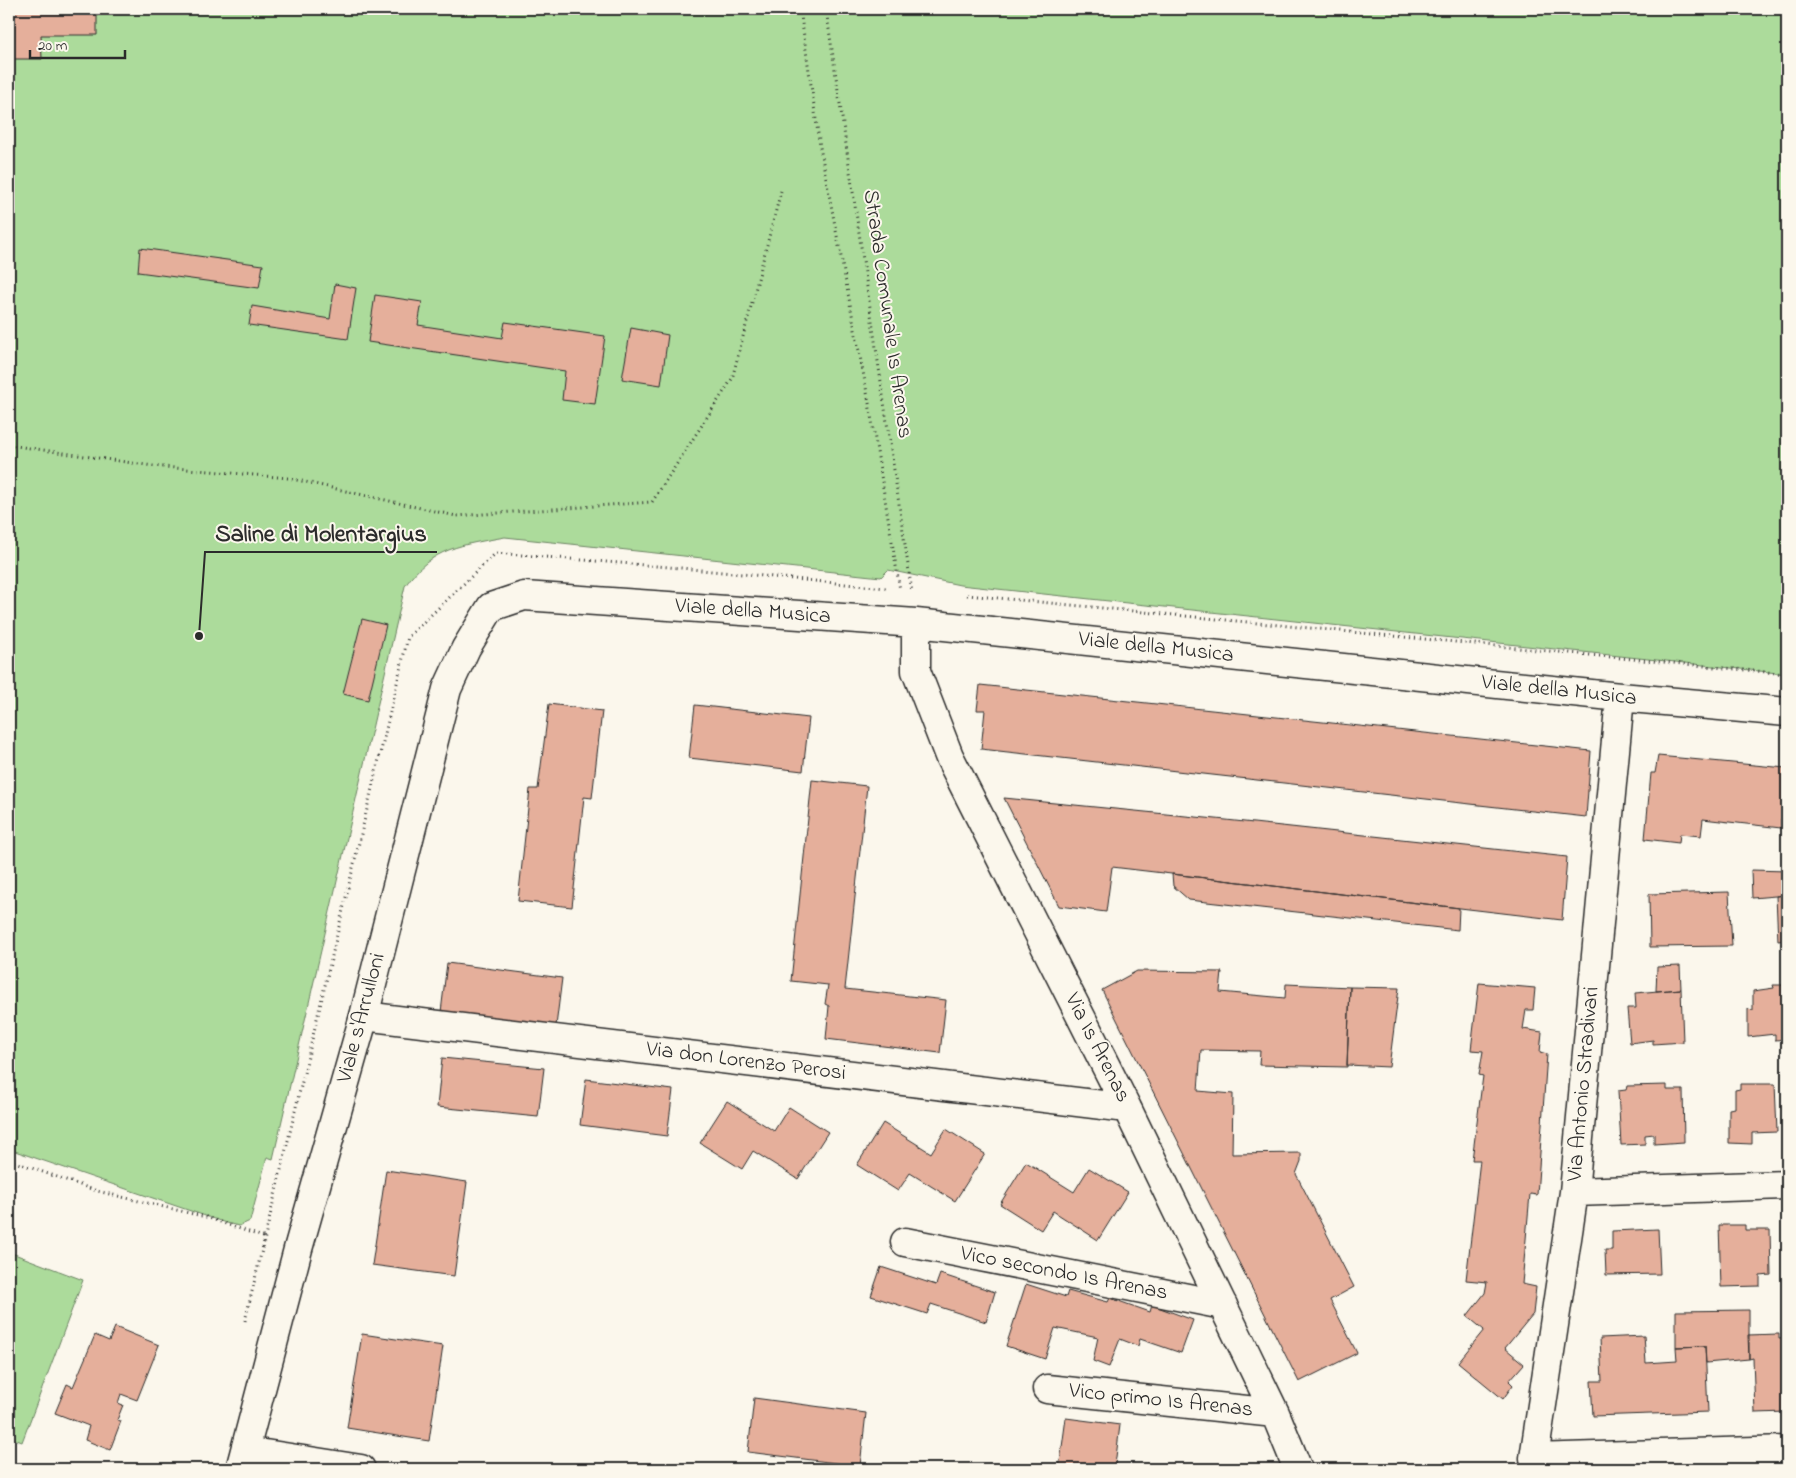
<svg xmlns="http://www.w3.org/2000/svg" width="1796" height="1478" font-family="'Indie Flower',sans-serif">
  <rect width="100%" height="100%" fill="#fbf7ec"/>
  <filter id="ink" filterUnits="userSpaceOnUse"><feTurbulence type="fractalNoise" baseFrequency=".02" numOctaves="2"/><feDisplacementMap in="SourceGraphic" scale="10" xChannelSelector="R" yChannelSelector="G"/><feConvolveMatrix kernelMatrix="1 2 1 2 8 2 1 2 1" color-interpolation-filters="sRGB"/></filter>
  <g filter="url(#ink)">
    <path fill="#acdb9b" stroke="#6c8363" d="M 9,9 L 1787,9 L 1787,674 L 960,585 L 888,570 L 881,577 L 505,537 C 462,545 432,547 405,586 L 273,1159 L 267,1157 L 250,1221 L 239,1226 L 226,1223 L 9,1149 Z
      M 9,1252 L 83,1280 L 22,1442 L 9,1437 Z"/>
    <path fill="#e5af9b" stroke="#2b2b2b" d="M 9,9 L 62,9 L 62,13 L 76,13 L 76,9 L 97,9 L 97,35 L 41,35 L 42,59 L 9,59 Z
      M 140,248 L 263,265 L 259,288 L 138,272 Z
      M 335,284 L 356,288 L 348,339 L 249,325 L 252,306 L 330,319 Z
      M 375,295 L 422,302 L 418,325 L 502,338 L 505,322 L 605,336 L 595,404 L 562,400 L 565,371 L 368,342 Z
      M 631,328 L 668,335 L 661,385 L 622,379 Z
      M 362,619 L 386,625 L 368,700 L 343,694 Z
      M 980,685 L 1591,751 L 1586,817 L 981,749 L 985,710 L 977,710 Z
      M 549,704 L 602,711 L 592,798 L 584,797 L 572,907 L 518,901 L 530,789 L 538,789 Z
      M 695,705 L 809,718 L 803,771 L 689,758 Z
      M 1658,756 L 1786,768 L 1787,819 L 1781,819 L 1781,828 L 1703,819 L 1701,836 L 1680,834 L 1679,843 L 1645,839 L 1651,773 L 1655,773 Z
      M 812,780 L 867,786 L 845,989 L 946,1000 L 940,1053 L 826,1039 L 829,1006 L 825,1004 L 828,985 L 791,981 Z
      M 1004,798 L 1226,820 L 1567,857 L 1562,920 L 1112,867 L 1106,912 L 1059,906 Z
      M 1751,870 L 1787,871 L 1787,895 L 1752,898 Z
      M 1172,874 L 1459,908 L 1458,930 L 1189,900 L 1173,886 Z
      M 1729,892 L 1732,946 L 1650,947 L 1649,894 Z
      M 1787,895 L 1787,940 L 1778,941 L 1776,896 Z
      M 447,963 L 562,978 L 556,1026 L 441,1012 Z
      M 1680,966 L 1681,989 L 1656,991 L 1657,967 Z
      M 1137,971 L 1222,972 L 1220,992 L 1285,998 L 1286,984 L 1350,987 L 1347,1067 L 1259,1065 L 1260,1051 L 1201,1050 L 1198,1091 L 1233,1094 L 1232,1154 L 1301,1153 L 1301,1161 L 1296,1174 L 1354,1287 L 1330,1300 L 1357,1353 L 1299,1382 L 1102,990 Z
      M 1479,983 L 1535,988 L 1533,1010 L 1526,1010 L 1523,1029 L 1542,1032 L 1540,1052 L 1547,1054 L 1537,1195 L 1530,1194 L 1522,1284 L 1536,1287 L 1533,1314 L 1505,1348 L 1524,1364 L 1509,1381 L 1513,1385 L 1503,1399 L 1458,1362 L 1484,1330 L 1467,1316 L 1485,1293 L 1487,1282 L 1466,1280 L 1480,1160 L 1472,1160 L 1483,1076 L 1479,1075 L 1483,1051 L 1471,1050 Z
      M 1773,985 L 1787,985 L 1787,1039 L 1775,1040 L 1775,1034 L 1748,1037 L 1748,1009 L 1753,1010 L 1753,991 L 1774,988 Z
      M 1350,987 L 1399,988 L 1389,1067 L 1347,1065 Z
      M 1681,989 L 1683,1042 L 1653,1044 L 1653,1040 L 1630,1043 L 1627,1008 L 1636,1008 L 1635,993 Z
      M 442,1058 L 544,1068 L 538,1117 L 437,1107 Z
      M 586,1079 L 673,1090 L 667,1136 L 580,1125 Z
      M 1740,1084 L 1775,1084 L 1777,1132 L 1752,1133 L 1752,1144 L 1729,1143 L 1729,1109 L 1735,1108 L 1735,1090 L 1740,1089 Z
      M 1667,1085 L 1667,1090 L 1683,1090 L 1684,1142 L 1654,1144 L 1654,1134 L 1645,1135 L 1645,1144 L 1621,1145 L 1618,1091 L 1626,1090 L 1627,1086 Z
      M 727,1101 L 774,1131 L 789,1107 L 828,1132 L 798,1179 L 753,1151 L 742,1169 L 700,1143 Z
      M 883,1123 L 931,1153 L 946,1129 L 985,1154 L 955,1201 L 910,1173 L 898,1191 L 857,1165 Z
      M 1026,1162 L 1074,1192 L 1089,1168 L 1128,1192 L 1098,1240 L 1053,1211 L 1041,1230 L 1000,1204 Z
      M 386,1170 L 467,1182 L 454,1276 L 372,1265 Z
      M 1719,1225 L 1745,1225 L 1745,1230 L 1770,1230 L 1771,1275 L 1760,1276 L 1760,1286 L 1721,1287 Z
      M 1658,1229 L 1660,1274 L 1606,1275 L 1605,1250 L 1612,1250 L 1612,1231 Z
      M 881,1267 L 936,1285 L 940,1274 L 995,1292 L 986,1322 L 931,1304 L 927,1314 L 871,1296 Z
      M 1026,1284 L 1066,1297 L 1068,1291 L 1108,1302 L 1110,1298 L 1150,1312 L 1152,1305 L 1193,1320 L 1181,1353 L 1140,1339 L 1138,1346 L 1120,1339 L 1109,1367 L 1093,1361 L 1098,1337 L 1055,1328 L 1045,1359 L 1006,1346 Z
      M 1749,1310 L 1749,1359 L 1706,1363 L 1705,1346 L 1676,1347 L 1676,1311 Z
      M 115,1327 L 159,1345 L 137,1400 L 121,1394 L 118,1403 L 123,1405 L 117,1420 L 121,1421 L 110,1450 L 85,1440 L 89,1426 L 55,1413 L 67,1384 L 73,1387 L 95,1335 L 109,1341 Z
      M 362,1334 L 443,1346 L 429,1441 L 347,1428 Z
      M 1779,1334 L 1779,1339 L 1787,1338 L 1787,1412 L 1755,1413 L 1753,1358 L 1749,1359 L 1748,1335 Z
      M 1644,1336 L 1646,1363 L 1677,1361 L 1676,1347 L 1705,1346 L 1708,1412 L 1593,1416 L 1591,1381 L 1602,1381 L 1600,1338 Z
      M 754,1398 L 866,1413 L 860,1466 L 748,1452 Z
      M 1066,1418 L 1120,1425 L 1115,1465 L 1124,1466 L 1124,1469 L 1059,1469 Z"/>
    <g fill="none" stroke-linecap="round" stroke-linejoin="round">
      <defs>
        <path id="minor" d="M 916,623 L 916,671 L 949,756 L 1127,1108 L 1275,1413 L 1298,1469
          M 364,1016 L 1127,1108
          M 1574,1192 L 1787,1185
          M 905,1242 L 1223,1305
          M 1047,1389 L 1275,1413
          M 245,1451 L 361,1469
          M 1534,1458 L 1787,1450
          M 240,1469 L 298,1249 L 364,1016 L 447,689 L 466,648 L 491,607 L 524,596 L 916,623 L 1620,697 L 1787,712
          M 1537,1469 L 1534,1458 L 1574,1192 L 1620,697"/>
      </defs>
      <use href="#minor" stroke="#2b2b2b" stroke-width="31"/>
      <path stroke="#2b2b2b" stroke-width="3" stroke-dasharray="1 4" stroke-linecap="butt" d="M 800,9 L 820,147 L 869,403 L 900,590
        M 826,9 L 912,592
        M 9,445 L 153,466 L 288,478 L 456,516 L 652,502 L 732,379 L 781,191
        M 967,595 L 1787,674
        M 9,1160 L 97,1191 L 206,1217 L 266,1238
        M 245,1321 L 408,637 L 496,553 L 681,568 L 886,588"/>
      <use href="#minor" stroke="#fbf7ec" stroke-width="28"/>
    </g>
  </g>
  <g text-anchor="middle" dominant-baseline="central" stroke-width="4" stroke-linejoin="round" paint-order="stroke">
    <g font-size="22" fill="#2b2b2b" stroke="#fbf7ec">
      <text transform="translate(887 314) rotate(82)">Strada Comunale Is Arenas</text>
      <text transform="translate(753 612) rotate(4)">Viale della Musica</text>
      <text transform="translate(1156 648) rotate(6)">Viale della Musica</text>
      <text transform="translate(1559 691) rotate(6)">Viale della Musica</text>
      <text transform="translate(362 1018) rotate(-75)">Viale s'Arrulloni</text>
      <text transform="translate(1097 1048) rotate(63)">Via Is Arenas</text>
      <text transform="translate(746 1062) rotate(7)">Via don Lorenzo Perosi</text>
      <text transform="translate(1584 1084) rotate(-85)">Via Antonio Stradivari</text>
      <text transform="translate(1064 1274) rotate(11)">Vico secondo Is Arenas</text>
      <text transform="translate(1161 1401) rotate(6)">Vico primo Is Arenas</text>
    </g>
  </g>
  <path fill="none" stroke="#2b2b2b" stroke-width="2" d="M199 636L205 552H437"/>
  <circle fill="#2b2b2b" stroke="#fbf7ec" stroke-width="2" cx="199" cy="636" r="5"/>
  <g font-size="24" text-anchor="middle" font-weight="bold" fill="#2b2b2b" stroke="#fbf7ec" stroke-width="4" stroke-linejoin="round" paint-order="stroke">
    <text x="321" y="541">Saline di Molentargius</text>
  </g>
  <rect width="1796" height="1478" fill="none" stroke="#fbf7ec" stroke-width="30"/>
  <rect x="15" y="15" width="1766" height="1448" fill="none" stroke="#2b2b2b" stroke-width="2" filter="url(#ink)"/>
  <path d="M30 50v8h95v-8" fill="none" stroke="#2b2b2b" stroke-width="2.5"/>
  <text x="38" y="50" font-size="15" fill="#2b2b2b" stroke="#fbf7ec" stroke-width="4" paint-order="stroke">20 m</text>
</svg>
